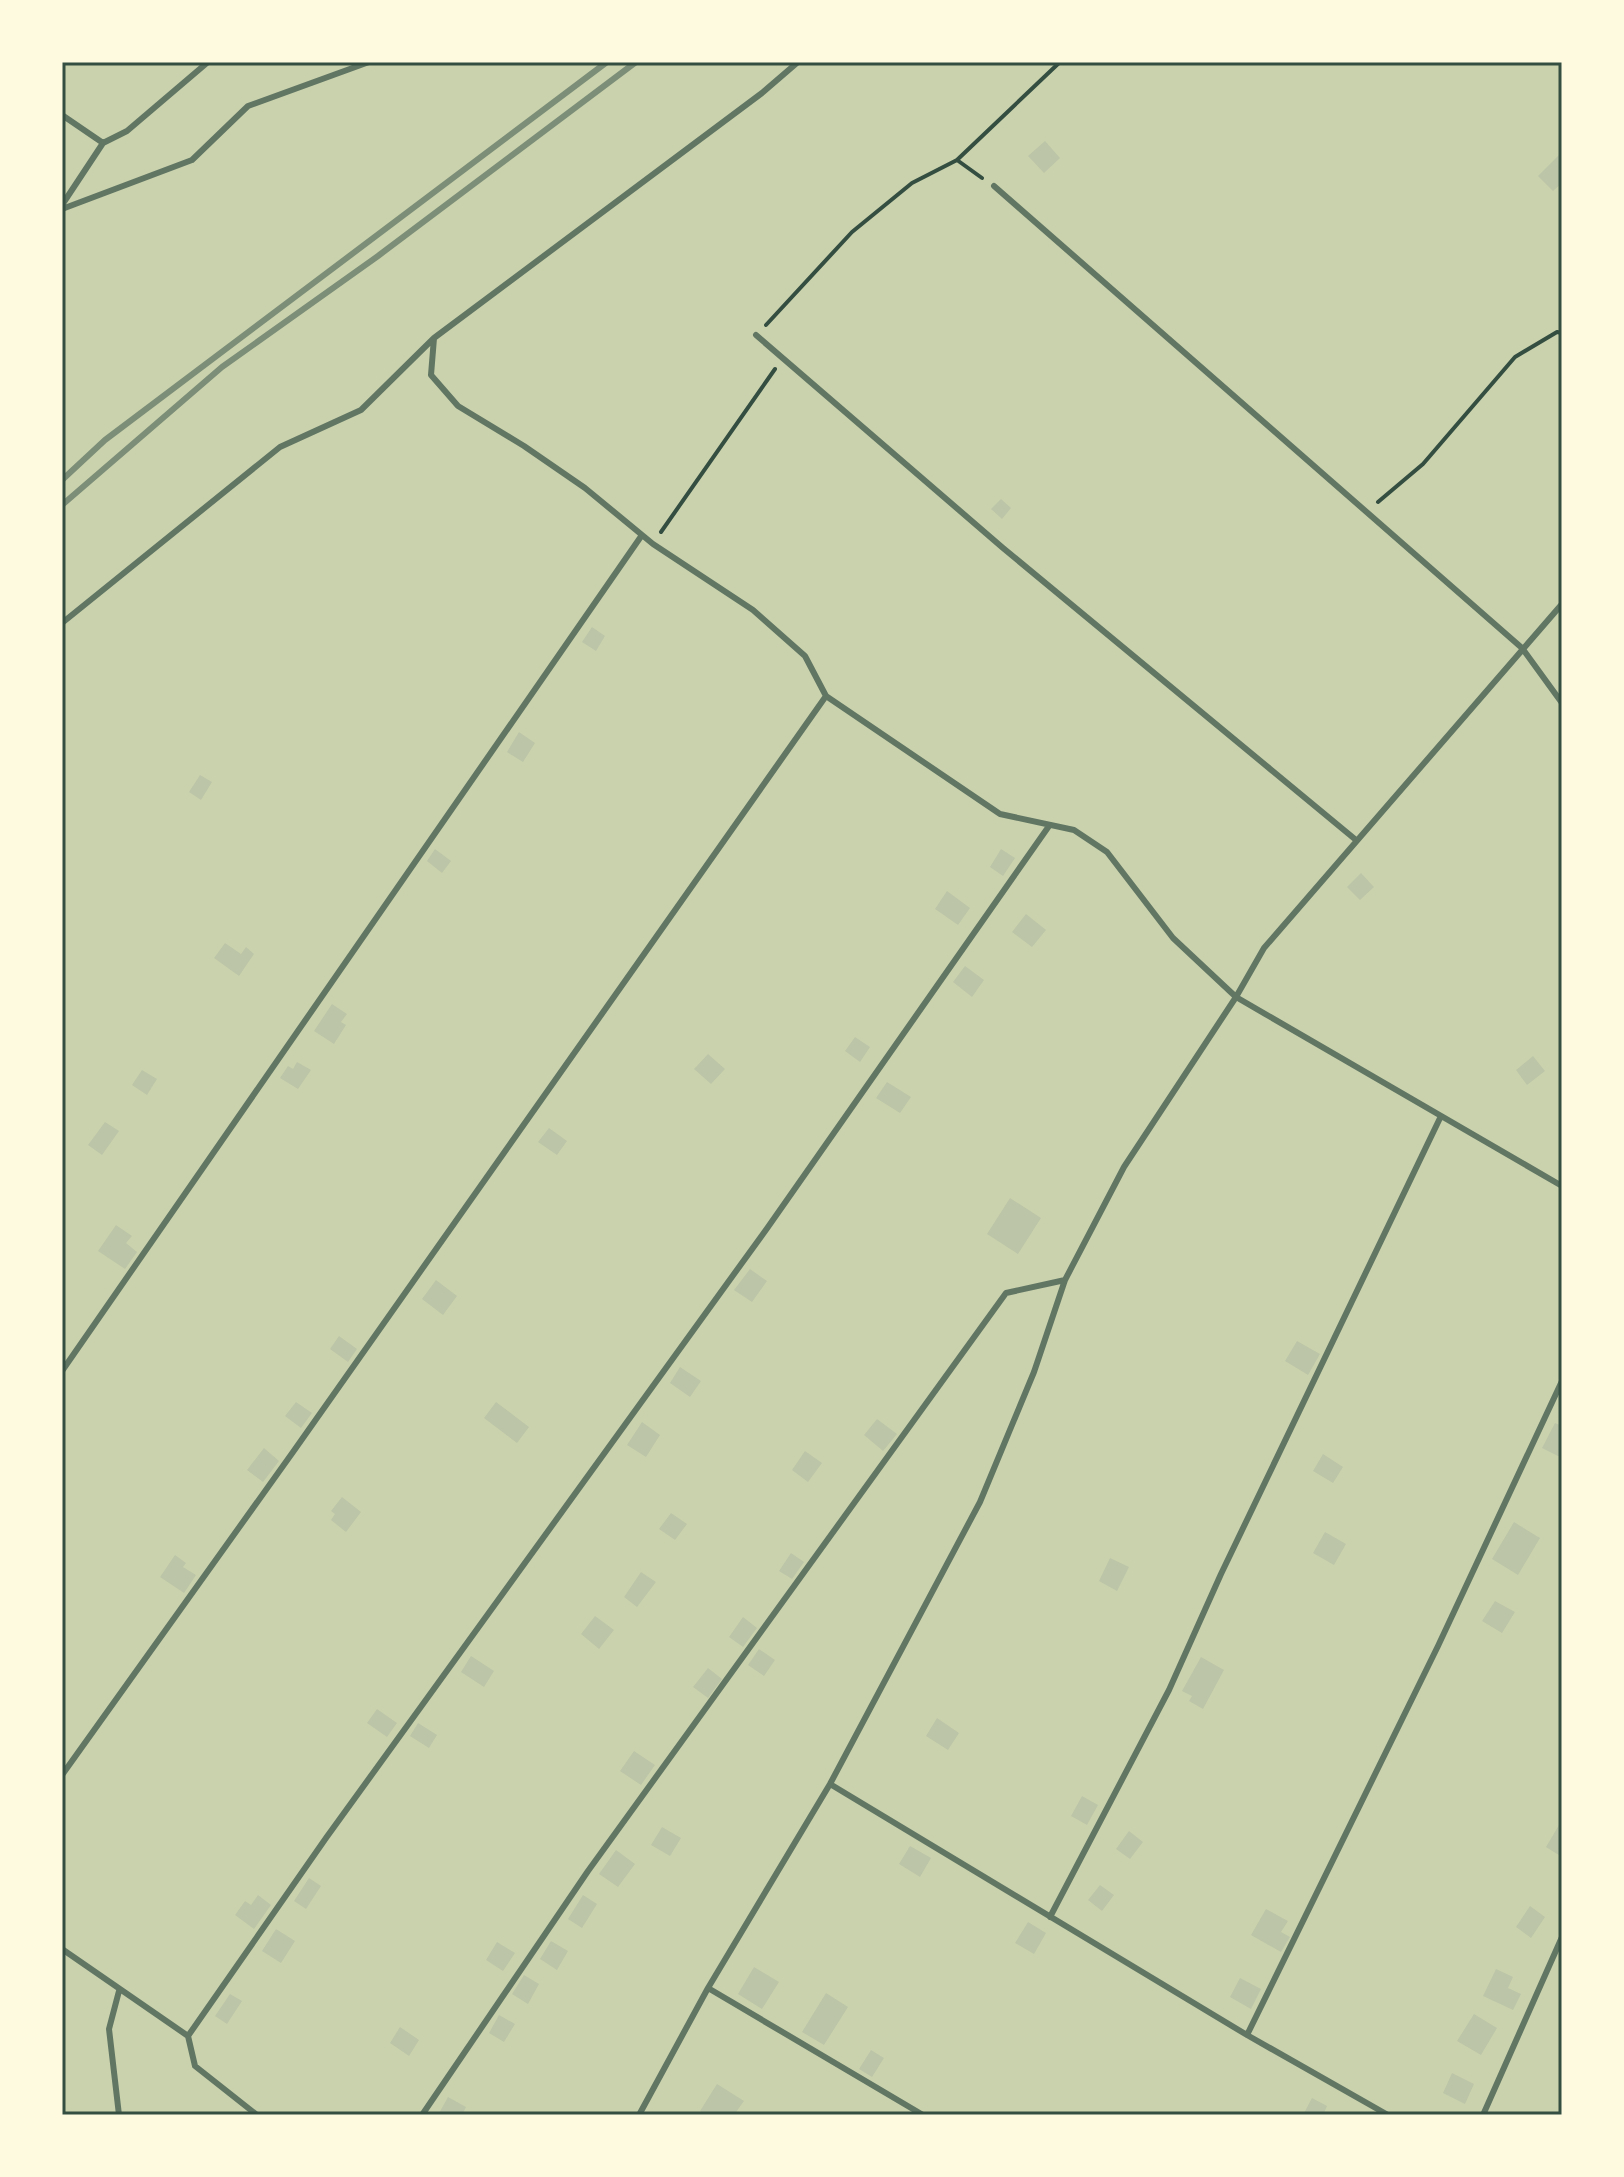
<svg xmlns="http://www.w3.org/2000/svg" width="1624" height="2177" font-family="Barlow,sans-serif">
  <rect width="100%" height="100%" fill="#e9edc9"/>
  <path fill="#cad2ad" d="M 62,62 L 1562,62 L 1562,2115 L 62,2115 Z"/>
  <path fill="#bcc5a7" d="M 1045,141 L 1060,158 L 1044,173 L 1028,156 Z
    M 1562,152 L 1562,183 L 1553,191 L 1538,176 Z
    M 1001,499 L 1011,508 L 1002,519 L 991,509 Z
    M 592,627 L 605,636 L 596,651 L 582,642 Z
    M 519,732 L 535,743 L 523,762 L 507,752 Z
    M 200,775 L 212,782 L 201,800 L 189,792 Z
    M 435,849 L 451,861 L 442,873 L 427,861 Z
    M 1001,849 L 1015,858 L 1003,876 L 990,867 Z
    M 1361,873 L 1374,887 L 1360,900 L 1347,887 Z
    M 947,891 L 970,908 L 958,925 L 935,909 Z
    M 1026,914 L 1046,930 L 1032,947 L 1012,932 Z
    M 225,943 L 241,954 L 246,947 L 254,954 L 239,976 L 214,958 Z
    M 965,966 L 984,980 L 972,997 L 953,982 Z
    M 332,1004 L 347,1014 L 341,1022 L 346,1025 L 334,1044 L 314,1031 Z
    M 855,1037 L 870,1047 L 860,1062 L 845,1051 Z
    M 708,1054 L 725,1069 L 711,1084 L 694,1069 Z
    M 1533,1056 L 1545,1071 L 1527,1085 L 1516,1070 Z
    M 297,1062 L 311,1070 L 298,1089 L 280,1078 L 288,1066 L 293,1069 Z
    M 142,1070 L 157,1079 L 147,1095 L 132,1085 Z
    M 887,1082 L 911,1097 L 900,1113 L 876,1098 Z
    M 105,1122 L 119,1131 L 102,1155 L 88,1145 Z
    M 549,1128 L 567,1141 L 557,1155 L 538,1142 Z
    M 1010,1198 L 1041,1218 L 1018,1254 L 987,1234 Z
    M 116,1225 L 132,1236 L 126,1243 L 137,1252 L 125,1269 L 98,1251 Z
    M 750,1269 L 767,1281 L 752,1302 L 734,1290 Z
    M 436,1280 L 457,1296 L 443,1315 L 422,1299 Z
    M 339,1336 L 357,1349 L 348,1362 L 330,1349 Z
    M 1297,1341 L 1320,1354 L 1308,1375 L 1285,1361 Z
    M 680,1367 L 701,1381 L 690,1397 L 670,1383 Z
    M 296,1402 L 312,1413 L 301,1428 L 285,1416 Z
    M 496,1402 L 529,1427 L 517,1443 L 484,1418 Z
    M 877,1419 L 897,1434 L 883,1451 L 864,1435 Z
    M 642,1422 L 660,1435 L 646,1457 L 627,1445 Z
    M 1555,1423 L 1562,1426 L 1562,1458 L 1542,1448 Z
    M 264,1448 L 279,1461 L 263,1482 L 247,1470 Z
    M 805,1451 L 822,1463 L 808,1482 L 792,1470 Z
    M 1323,1454 L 1343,1467 L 1333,1483 L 1313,1471 Z
    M 342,1497 L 361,1512 L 346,1532 L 331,1520 L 335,1514 L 331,1511 Z
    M 671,1513 L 687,1524 L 675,1540 L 659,1529 Z
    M 1514,1522 L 1540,1538 L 1518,1575 L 1492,1559 Z
    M 1325,1532 L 1346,1544 L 1334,1565 L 1313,1553 Z
    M 791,1553 L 804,1562 L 792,1579 L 779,1571 Z
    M 175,1555 L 186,1563 L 183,1567 L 196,1575 L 184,1593 L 160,1577 Z
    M 1110,1558 L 1129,1567 L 1117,1591 L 1099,1581 Z
    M 641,1572 L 656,1582 L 637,1607 L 624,1597 Z
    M 1495,1601 L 1515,1612 L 1502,1633 L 1482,1621 Z
    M 595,1616 L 614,1630 L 599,1649 L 581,1634 Z
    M 743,1617 L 757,1628 L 743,1647 L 729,1637 Z
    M 759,1649 L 775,1660 L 764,1676 L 748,1665 Z
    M 471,1656 L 494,1671 L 484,1687 L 461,1672 Z
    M 1201,1657 L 1224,1670 L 1203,1709 L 1189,1701 L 1192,1696 L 1182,1691 Z
    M 708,1668 L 722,1679 L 708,1698 L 693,1687 Z
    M 377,1709 L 397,1723 L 387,1737 L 367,1723 Z
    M 937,1718 L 959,1733 L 948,1750 L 926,1736 Z
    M 418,1723 L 437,1735 L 429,1748 L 410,1736 Z
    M 634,1751 L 655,1765 L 641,1785 L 620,1771 Z
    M 1082,1796 L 1098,1805 L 1087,1825 L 1071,1816 Z
    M 1562,1820 L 1562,1857 L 1546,1847 Z
    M 662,1827 L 681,1838 L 670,1856 L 651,1845 Z
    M 1129,1831 L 1143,1842 L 1130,1859 L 1116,1849 Z
    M 910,1846 L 931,1858 L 920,1877 L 899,1864 Z
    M 616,1850 L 635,1864 L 618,1887 L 599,1874 Z
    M 309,1878 L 321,1886 L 306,1909 L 294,1901 Z
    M 1100,1885 L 1114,1895 L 1102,1911 L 1088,1900 Z
    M 258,1895 L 271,1905 L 254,1929 L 235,1915 L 245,1901 L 251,1905 Z
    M 583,1895 L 597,1904 L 582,1928 L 568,1919 Z
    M 1530,1906 L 1545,1917 L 1531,1938 L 1516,1927 Z
    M 1266,1909 L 1288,1921 L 1281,1932 L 1290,1937 L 1281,1952 L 1251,1935 Z
    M 1028,1922 L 1046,1933 L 1034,1954 L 1015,1943 Z
    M 276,1929 L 295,1941 L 281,1963 L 262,1951 Z
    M 551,1941 L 568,1951 L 557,1970 L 540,1959 Z
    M 497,1942 L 515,1953 L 503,1971 L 486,1960 Z
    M 754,1967 L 779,1982 L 762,2009 L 738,1994 Z
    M 1496,1969 L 1513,1977 L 1508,1988 L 1521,1994 L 1513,2010 L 1483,1996 Z
    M 524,1975 L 539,1984 L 528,2004 L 512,1994 Z
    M 1240,1978 L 1261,1989 L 1251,2009 L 1230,1997 Z
    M 826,1993 L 848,2007 L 824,2045 L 802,2032 Z
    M 230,1994 L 242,2001 L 227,2024 L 215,2016 Z
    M 1474,2014 L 1497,2028 L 1481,2055 L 1457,2041 Z
    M 499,2015 L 515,2024 L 504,2042 L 489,2033 Z
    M 400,2027 L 419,2040 L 409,2056 L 390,2043 Z
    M 871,2050 L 884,2058 L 872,2077 L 859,2069 Z
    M 1452,2073 L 1474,2084 L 1465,2104 L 1443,2093 Z
    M 717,2084 L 744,2101 L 734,2115 L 706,2115 L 700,2111 Z
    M 448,2097 L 466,2107 L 462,2115 L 438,2115 Z
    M 1312,2098 L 1327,2106 L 1323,2115 L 1303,2115 Z"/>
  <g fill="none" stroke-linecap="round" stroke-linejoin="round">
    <path stroke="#344e41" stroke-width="4" d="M 982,178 L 957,160 L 1060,62
      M 766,325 L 852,232 L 912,183 L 957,160
      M 1378,502 L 1423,464 L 1515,357 L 1557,332 L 1562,333
      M 661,532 L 775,369"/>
    <path stroke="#617663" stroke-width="6" d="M 62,115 L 103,143 L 62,205
      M 103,143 L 127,131 L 208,62
      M 994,186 L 1522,648 L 1562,703
      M 62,209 L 192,160 L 248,106 L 369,62
      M 756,335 L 1003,548 L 1356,840
      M 434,338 L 431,375 L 458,406 L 524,446 L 585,488 L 653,544 L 753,610 L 805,656 L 826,696 L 1000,814 L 1074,830 L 1107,852 L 1173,938 L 1236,997 L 1562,1186
      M 62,623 L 280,447 L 361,410 L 434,338 L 762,93 L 798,62
      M 62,1371 L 642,535
      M 62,1775 L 293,1452 L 826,696
      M 830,1784 L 1247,2035 L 1388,2115
      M 1050,1917 L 1169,1690 L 1221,1574 L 1441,1116
      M 62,1949 L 188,2036 L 195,2066 L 257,2115
      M 708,1988 L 923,2115
      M 1247,2035 L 1438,1646 L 1562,1381
      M 188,2036 L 326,1838 L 768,1227 L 1049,826
      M 119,2115 L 109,2029 L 119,1991
      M 422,2115 L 588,1871 L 1006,1293 L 1065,1280
      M 639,2115 L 708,1988 L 830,1784 L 980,1502 L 1034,1372 L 1065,1280 L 1124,1167 L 1236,997 L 1264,948 L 1562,604
      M 1483,2115 L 1562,1937"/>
    <path stroke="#7c8e77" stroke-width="6" d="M 62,480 L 105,440 L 607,62
      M 62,505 L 222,367 L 378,256 L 636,62"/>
  </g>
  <rect width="1624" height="2177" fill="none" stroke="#fefae0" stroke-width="128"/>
  <rect x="64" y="64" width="1496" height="2049" fill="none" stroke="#344e41" stroke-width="3"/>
</svg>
